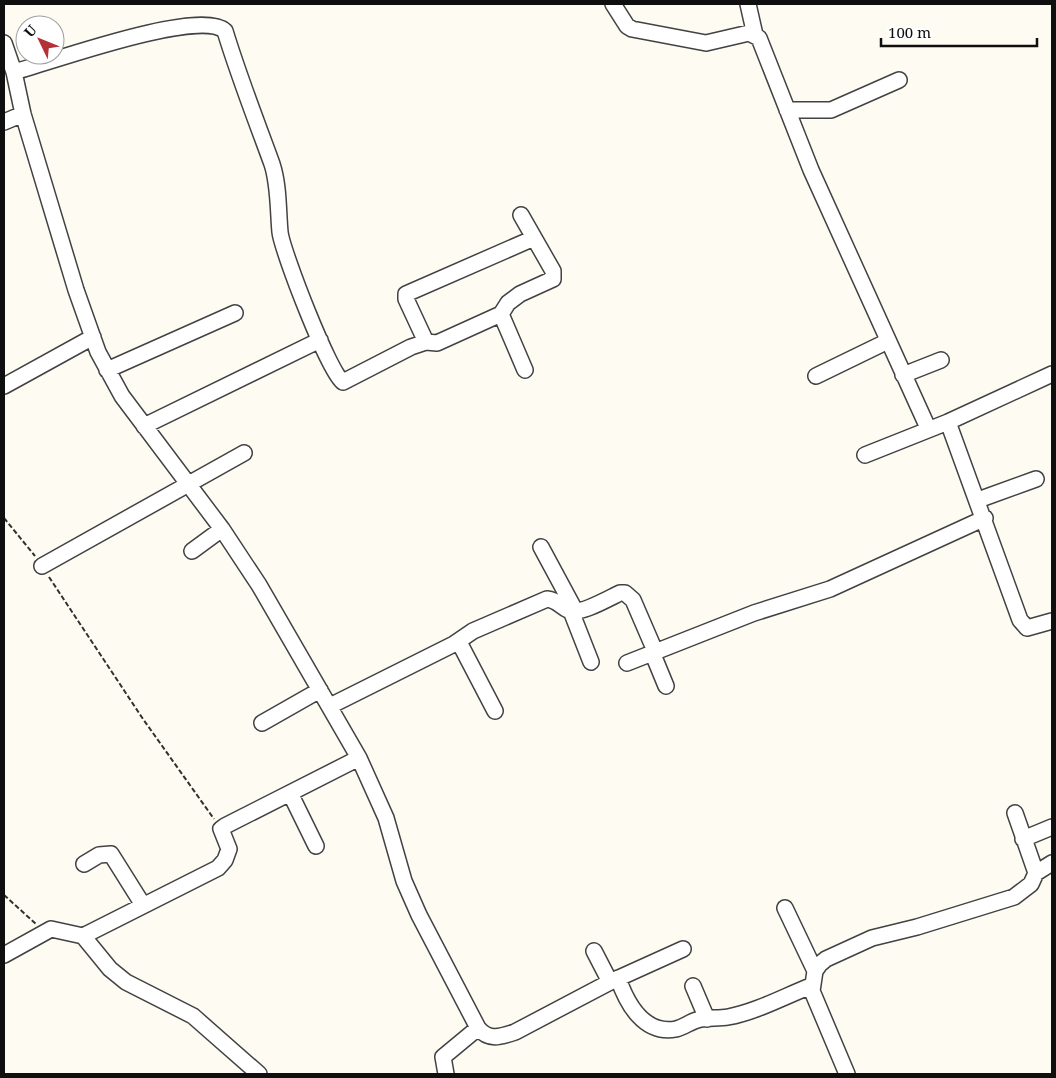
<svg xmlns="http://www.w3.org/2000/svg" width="1056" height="1078" font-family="'Noto Serif',serif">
  <rect width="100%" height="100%" fill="#fefbf2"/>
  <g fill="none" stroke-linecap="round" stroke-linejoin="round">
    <defs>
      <path id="minor" d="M 613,4 L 627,26 L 632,29 L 706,43 L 749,33 L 759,38 L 811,170 L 928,428
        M 748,4 L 755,35
        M 4,43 L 14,72 L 23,114 L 76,290 L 98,352 L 122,396 L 222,529 L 259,585 L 359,758 L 386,818 L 404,881 L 419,915 L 478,1028 C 489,1041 500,1037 515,1032 L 610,982 L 683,949
        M 14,72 C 51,62 199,8 225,31 C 239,77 256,120 272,164 C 279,185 278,211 280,232 C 282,251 331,377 343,382 L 411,347 L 426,342 L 437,343 L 501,314 L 508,303 L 520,294 L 553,279 L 553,271 L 521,215
        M 787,110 L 831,110 L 899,80
        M 4,122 L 23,114
        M 501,314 L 525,370
        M 426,342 L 406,299 L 406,294 L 534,238
        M 107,370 L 235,313
        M 903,375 L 941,360
        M 816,376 L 888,341
        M 4,386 L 93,337
        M 948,422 L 1020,620 L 1027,628 L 1052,621
        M 144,426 L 320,340
        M 865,455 L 948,422 L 1052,374
        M 978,500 L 1036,479
        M 541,547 L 576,612
        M 192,551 L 222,529
        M 42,566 L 244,453
        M 571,611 L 591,662
        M 459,642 L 495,711
        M 652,652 L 666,686
        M 627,663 L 754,613 L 830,589 L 985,518
        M 330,706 L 454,644 L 473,631 L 547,599 C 557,600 560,606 568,610 C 579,616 609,598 620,593 L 625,593 L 633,600 L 655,651
        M 262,723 L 320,690
        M 290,793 L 316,846
        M 1015,813 L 1036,873
        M 1023,839 L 1052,827
        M 84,864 L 99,855 L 111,854 L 143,905
        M 785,908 L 815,971
        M 83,936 L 110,969 L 126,982 L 193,1016 L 259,1074
        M 594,951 L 610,982
        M 4,955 L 51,929 L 83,936 L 91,932 L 218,868 L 225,860 L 229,849 L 221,829 L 225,826 L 359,758
        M 618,978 C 627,1004 644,1035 676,1029 C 684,1027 690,1022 697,1020 C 707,1017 718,1019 728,1017 C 756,1012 785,996 811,986
        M 693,986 L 707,1019
        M 446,1074 L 443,1057 L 478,1028
        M 847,1074 L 812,991 L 815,971 L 820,964 L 826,959 L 872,938 L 917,927 L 1014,897 L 1031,884 L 1036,873 L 1052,863"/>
    </defs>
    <use href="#minor" stroke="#424242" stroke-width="18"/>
    <path stroke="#313131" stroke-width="2" stroke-dasharray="5 2.5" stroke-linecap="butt" d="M 4,518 L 35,556
      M 49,577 L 143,719 L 214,819
      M 4,895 L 36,924"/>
    <use href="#minor" stroke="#fff" stroke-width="15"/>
  </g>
  <rect width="1056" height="1078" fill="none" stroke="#0f0f0f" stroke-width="10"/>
  <g transform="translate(40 40) rotate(313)"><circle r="24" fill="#ffffff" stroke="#9f9f9f"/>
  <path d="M0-4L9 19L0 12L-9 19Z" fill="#b43138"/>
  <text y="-8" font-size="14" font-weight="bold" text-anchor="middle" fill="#0f0f0f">U</text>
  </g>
  <path d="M881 38v8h156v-8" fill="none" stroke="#0f0f0f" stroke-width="2.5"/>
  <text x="888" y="38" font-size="15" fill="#0f0f0f" stroke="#ffffff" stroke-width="4" paint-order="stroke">100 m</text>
</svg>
